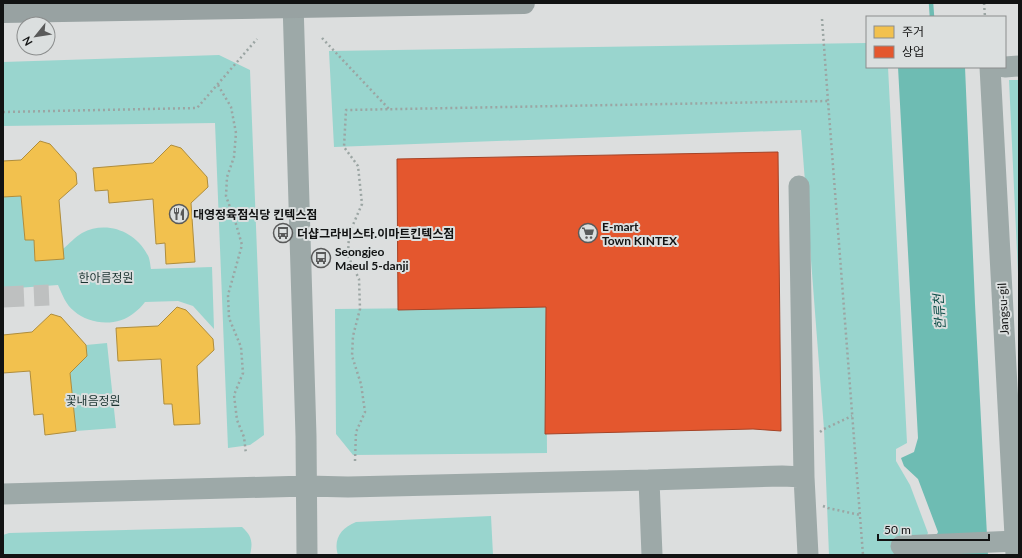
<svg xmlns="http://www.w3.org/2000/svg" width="1022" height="558" font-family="Lato,'Noto Sans KR',sans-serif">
  <rect width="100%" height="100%" fill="#dcdede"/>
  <path fill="#99d5ce" d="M 867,43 L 867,67 L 888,67 L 907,443 L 896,449 L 896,461 L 910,485 L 928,533 L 917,555 L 829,555 L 824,429 L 801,130 L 334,147 L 329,51 Z
    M 219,55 L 250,70 L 264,435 L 250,445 L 228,448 L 215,123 L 3,126 L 3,62 Z
    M 1009,80 L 1019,80 L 1019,295 Z
    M 21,196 L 25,240 L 34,240 L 35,261 L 64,259 L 63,249 C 69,244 75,237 82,233 C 106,220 135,231 147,254 C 150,258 150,264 151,269 L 212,267 L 214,329 L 193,306 L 178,301 L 145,302 C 142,306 138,310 134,313 C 117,327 90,325 74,311 C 66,305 62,294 58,285 L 3,289 L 3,197 Z
    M 546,307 L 547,453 L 353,455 L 336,434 L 335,309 Z
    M 107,343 L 116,428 L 76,431 L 70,373 L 87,356 L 86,345 Z
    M 491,516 L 493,555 L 338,555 C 333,539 341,528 356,522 Z
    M 242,527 C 252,536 253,542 250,555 L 3,555 L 3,535 L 9,533 Z"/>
  <path fill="#6ebcb3" d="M 898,67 L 965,67 L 975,304 L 988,555 L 927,555 L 938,532 L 918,479 L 904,466 L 901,458 L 914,452 L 918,438 Z"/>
  <path fill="#f2c14e" stroke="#af8d3c" d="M 40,141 L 50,144 L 76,173 L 77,184 L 59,200 L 64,259 L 35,261 L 34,240 L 25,240 L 21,196 L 3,197 L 3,161 L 21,160 Z
    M 171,145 L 181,148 L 207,177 L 208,187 L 191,203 L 195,262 L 166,264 L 165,243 L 156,244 L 153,199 L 109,203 L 108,190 L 95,191 L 93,168 L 153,163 Z
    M 177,307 L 186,310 L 213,339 L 214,350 L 197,366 L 200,424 L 174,425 L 172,404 L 164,404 L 161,359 L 118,361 L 116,328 L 158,326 Z
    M 51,314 L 61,317 L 86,345 L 87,356 L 70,373 L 76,431 L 45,435 L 43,414 L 34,415 L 30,371 L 3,373 L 3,335 L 32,332 Z"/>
  <path fill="#e4572e" stroke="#a54326" d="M 778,152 L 781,431 L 753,429 L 545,434 L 546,307 L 398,310 L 397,159 Z"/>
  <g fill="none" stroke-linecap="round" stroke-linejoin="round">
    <path stroke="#6ebcb3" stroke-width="4.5" d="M 931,3 L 932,17"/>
    <path stroke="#bec0c0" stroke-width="21" stroke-dasharray="21 10" stroke-linecap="butt" d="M 3,297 L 49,295"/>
    <path stroke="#9ba5a3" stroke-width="2.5" stroke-dasharray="2 3" stroke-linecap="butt" d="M 984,3 L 985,17
      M 822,19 L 828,101
      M 322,38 L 389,109
      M 218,85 L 231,107 L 236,133 L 234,157 L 227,177 L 226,196 L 236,224 L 242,245 L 228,295 L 229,318 L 241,347 L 243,373 L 234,395 L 237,420 L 244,437 L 246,454
      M 3,112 L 197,108 L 257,39
      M 820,432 L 824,429 L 852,416
      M 355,461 L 356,432 L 365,412 L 361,384 L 352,356 L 353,336 L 360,309 L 359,279 L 348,256 L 349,234 L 362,204 L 358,166 L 344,147 L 346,110 L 828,101 L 863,555
      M 823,506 L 828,508 L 860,515"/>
    <path stroke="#9da9a8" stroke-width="21" d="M 293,3 L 306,436 L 307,555
      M 995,67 L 990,67 L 1016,555
      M 1005,67 L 1019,66
      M 799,186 L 804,477 L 808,555
      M 649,480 L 652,555
      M 3,494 L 307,486 L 348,487 L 649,480 L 782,476 L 804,477
      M 901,546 L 1016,541"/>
    <path stroke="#98a2a2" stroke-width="22" d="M 3,12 L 524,3"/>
  </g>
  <defs>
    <symbol id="restaurant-ring" viewBox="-11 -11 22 22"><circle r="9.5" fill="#dbdfdf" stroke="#595a5a" stroke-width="1.5"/><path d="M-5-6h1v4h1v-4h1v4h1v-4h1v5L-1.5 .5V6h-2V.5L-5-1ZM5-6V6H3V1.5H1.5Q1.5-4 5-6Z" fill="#595a5a"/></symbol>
    <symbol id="bus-ring" viewBox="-11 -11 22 22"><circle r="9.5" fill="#dbdfdf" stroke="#595a5a" stroke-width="1.5"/><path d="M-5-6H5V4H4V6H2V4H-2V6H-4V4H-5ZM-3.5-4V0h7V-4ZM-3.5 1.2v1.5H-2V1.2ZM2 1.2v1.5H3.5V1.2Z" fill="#595a5a"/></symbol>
    <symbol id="supermarket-ring" viewBox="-11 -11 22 22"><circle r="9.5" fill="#dbdfdf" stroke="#595a5a" stroke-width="1.5"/><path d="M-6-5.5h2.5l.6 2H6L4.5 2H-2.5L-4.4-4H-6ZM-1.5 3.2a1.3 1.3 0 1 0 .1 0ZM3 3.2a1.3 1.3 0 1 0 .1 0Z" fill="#595a5a"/></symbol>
  </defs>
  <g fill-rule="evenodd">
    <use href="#restaurant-ring" x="168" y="203" width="22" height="22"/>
    <use href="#bus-ring" x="272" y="222" width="22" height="22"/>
    <use href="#supermarket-ring" x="577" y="222" width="22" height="22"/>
    <use href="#bus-ring" x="310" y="247" width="22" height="22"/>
  </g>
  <g text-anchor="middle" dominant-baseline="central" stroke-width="4" stroke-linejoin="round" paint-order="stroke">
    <g font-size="12" font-weight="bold" fill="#121313" stroke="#dbdfdf" text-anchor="start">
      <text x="193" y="214">대영정육점식당 킨텍스점</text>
      <text x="602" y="226">E-mart<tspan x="602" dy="14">Town KINTEX</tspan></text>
      <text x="297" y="233">더샵그라비스타.이마트킨텍스점</text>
      <text x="335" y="251">Seongjeo<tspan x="335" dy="14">Maeul 5-danji</tspan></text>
    </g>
    <g font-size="12" fill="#1b3330" stroke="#dbdfdf">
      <text x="106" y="277">한아름정원</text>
      <text x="93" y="400">꽃내음정원</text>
    </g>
    <g font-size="12" fill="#121313" stroke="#dbdfdf">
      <text transform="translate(1003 309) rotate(-93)">Jangsu-gil</text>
    </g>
    <g font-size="13" font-style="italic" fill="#0e4e48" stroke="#dbdfdf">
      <text transform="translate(939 312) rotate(-94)">한류천</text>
    </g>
  </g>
  <rect width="1022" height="558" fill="none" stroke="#121313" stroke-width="8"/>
  <rect x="866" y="16" width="140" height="52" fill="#dbdfdf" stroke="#8b8d8d"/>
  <rect x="874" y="26" width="20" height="12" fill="#f2c14e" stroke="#8b8d8d"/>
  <text x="902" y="36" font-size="12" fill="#121313">주거</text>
  <rect x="874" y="46" width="20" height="12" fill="#e4572e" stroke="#8b8d8d"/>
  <text x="902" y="56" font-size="12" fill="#121313">상업</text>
  <g transform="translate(36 36) rotate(240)"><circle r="19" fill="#dbdfdf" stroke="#8b8d8d"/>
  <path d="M0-3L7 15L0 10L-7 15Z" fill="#595a5a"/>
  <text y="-6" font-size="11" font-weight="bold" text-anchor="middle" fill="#121313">N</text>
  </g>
  <path d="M878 534v6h111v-6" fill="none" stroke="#121313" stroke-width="2"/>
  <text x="884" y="534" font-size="12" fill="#121313" stroke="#dbdfdf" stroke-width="3" paint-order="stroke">50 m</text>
</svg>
